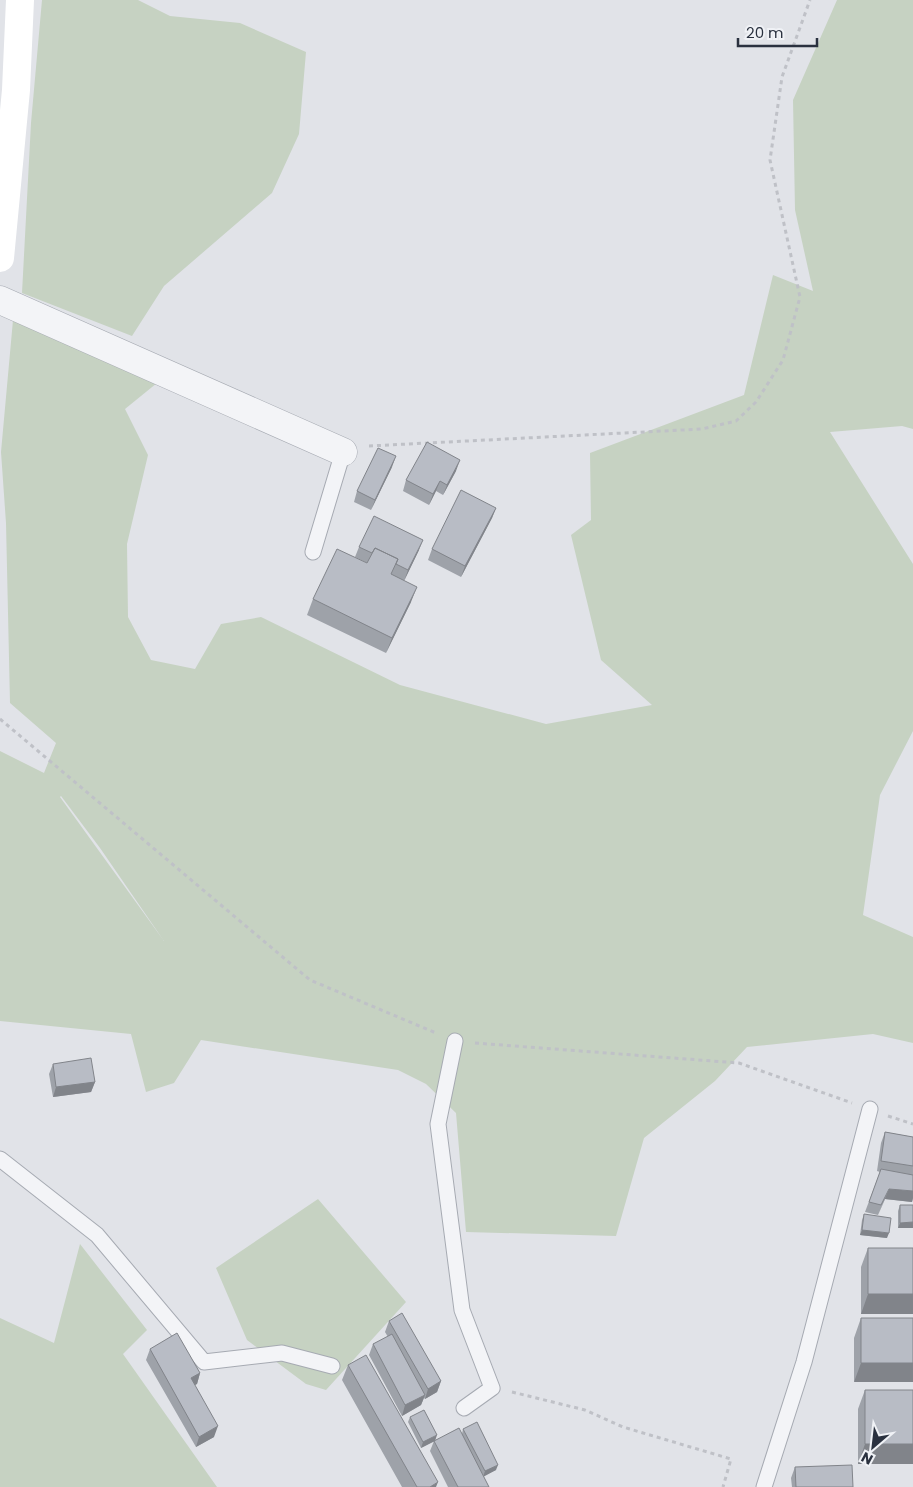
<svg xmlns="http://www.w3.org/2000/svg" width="913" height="1487" font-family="Poppins,sans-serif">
  <rect width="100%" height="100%" fill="#e1e3e8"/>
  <path fill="#c6d2c2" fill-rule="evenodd" d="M 42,0 L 138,0 L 170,16 L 240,23 L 306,52 L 299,134 L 272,193 L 164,286 L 132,336 L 22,293 L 31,123 Z
    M 837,0 L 913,0 L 913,429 L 902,426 L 830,432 L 913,564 L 913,731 L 880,795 L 863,915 L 913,937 L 913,1043 L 873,1034 L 747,1047 L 715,1081 L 644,1138 L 616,1236 L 466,1232 L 456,1113 L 426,1084 L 398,1070 L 201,1040 L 174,1083 L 146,1092 L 131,1034 L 0,1021 L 0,751 L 44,773 L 56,743 L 10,703 L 6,523 L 1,452 L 13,320 L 157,383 L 125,409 L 148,455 L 127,544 L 128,617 L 151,660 L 195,669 L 221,624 L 261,617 L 400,685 L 546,724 L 652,705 L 601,660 L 571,535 L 591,520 L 590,453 L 744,395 L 773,275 L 813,291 L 795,210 L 793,100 ZM 61,796 L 100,848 L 164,941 L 60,797 Z
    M 318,1199 L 406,1302 L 326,1390 L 306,1384 L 247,1340 L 216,1268 Z
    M 80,1244 L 147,1330 L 123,1354 L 217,1487 L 0,1487 L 0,1318 L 54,1343 Z"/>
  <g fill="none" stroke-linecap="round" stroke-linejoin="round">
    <defs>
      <path id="lane" d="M 313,552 L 343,452
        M 455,1041 L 438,1124 L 462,1310 L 492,1388 L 464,1408
        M 0,1159 L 97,1235 L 204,1362 L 282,1353 L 332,1366
        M 764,1487 L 804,1362 L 870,1109"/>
      <path id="street" d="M 0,300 L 343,452"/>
    </defs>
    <use href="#lane" stroke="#a6aab2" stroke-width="17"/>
    <use href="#street" stroke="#a6aab2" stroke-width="29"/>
    <path stroke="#bfc1c7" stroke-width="3" stroke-dasharray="4 4" stroke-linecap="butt" d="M 369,446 L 702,429 L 736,421 L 756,402 L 783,360 L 800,297 L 770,160 L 782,77 L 810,0
      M 0,719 L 310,980 L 436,1033
      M 475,1043 L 739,1063 L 852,1103
      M 888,1116 L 913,1124
      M 512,1392 L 585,1410 L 623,1427 L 731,1459 L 723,1487"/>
    <use href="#lane" stroke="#f3f4f7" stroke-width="15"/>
    <use href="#street" stroke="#f3f4f7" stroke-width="28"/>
    <path stroke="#fff" stroke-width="28" d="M 0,258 L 16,90 L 20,0"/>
  </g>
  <path fill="#9ea2a9" d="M 392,467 L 371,510 L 354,502 L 357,491 Z
    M 456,471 L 443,495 L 436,491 L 429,505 L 403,491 L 406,480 Z
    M 496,508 L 492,518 L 461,577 L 428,560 L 432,549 Z
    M 359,547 L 419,550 L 404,581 L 411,602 L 386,653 L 307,615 L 313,599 L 367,563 L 355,557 Z
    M 53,1064 L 95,1082 L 91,1092 L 53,1097 L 49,1074 Z
    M 885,1132 L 913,1137 L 913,1198 L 912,1202 L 885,1199 L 878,1215 L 865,1212 L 880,1172 L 877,1171 L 881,1143 Z
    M 900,1205 L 913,1205 L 913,1228 L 898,1228 L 898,1211 Z
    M 864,1214 L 887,1238 L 860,1235 L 862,1220 Z
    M 868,1248 L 913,1248 L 913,1314 L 861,1314 L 861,1267 Z
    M 861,1318 L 913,1318 L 854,1382 L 854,1338 Z
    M 389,1321 L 441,1381 L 437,1392 L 425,1399 L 424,1398 L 421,1405 L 402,1416 L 369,1355 L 373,1344 L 388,1337 L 385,1332 Z
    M 150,1349 L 200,1373 L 197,1384 L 194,1385 L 214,1437 L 196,1447 L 146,1360 Z
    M 348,1365 L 436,1487 L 402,1487 L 342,1380 Z
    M 865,1390 L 913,1390 L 913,1464 L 858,1464 L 858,1409 Z
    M 410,1417 L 435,1440 L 462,1434 L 463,1429 L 496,1470 L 483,1476 L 489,1487 L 448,1487 L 430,1451 L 434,1441 L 421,1448 L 408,1422 Z
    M 795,1467 L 853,1487 L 792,1487 L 791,1478 Z"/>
  <path fill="#81848a" d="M 396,456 L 392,467 L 371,510 L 375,500 Z
    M 460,460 L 456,471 L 443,495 L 447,485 Z
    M 440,481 L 436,491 L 429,505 L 433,494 Z
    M 496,508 L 492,518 L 461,577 L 465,566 Z
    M 423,540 L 419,550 L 404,581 L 408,570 Z
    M 417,587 L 411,602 L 386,653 L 392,638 Z
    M 95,1082 L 91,1092 L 53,1097 L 56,1087 Z
    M 889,1189 L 913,1191 L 913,1198 L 912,1202 L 885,1199 L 878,1215 Z
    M 913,1222 L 913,1228 L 898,1228 L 900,1223 Z
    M 862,1230 L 889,1233 L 887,1238 L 860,1235 Z
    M 868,1294 L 913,1294 L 913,1314 L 861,1314 Z
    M 861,1363 L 913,1363 L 913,1382 L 854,1382 Z
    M 200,1373 L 197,1384 L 187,1389 L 191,1378 Z
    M 441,1381 L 437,1392 L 425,1399 L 428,1389 Z
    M 425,1395 L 421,1405 L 402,1416 L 405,1405 Z
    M 218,1426 L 214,1437 L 196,1447 L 199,1437 Z
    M 437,1435 L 435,1441 L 421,1448 L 423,1442 Z
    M 865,1444 L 913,1444 L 913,1464 L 858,1464 Z
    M 498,1465 L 496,1470 L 483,1477 L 485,1471 Z
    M 438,1482 L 436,1487 L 430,1487 Z"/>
  <path fill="#b8bcc5" stroke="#81848a" d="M 427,442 L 460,460 L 447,485 L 440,481 L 433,494 L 406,480 Z
    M 378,448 L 396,456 L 375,500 L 357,491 Z
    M 461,490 L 496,508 L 465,566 L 432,549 Z
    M 374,516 L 423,540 L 408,570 L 396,564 L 398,559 L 375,548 L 372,553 L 359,547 Z
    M 375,548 L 398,559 L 391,574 L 417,587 L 392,638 L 313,599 L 337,549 L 367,563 Z
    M 91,1058 L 95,1082 L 56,1087 L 53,1064 Z
    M 885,1132 L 913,1137 L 913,1166 L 881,1161 Z
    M 881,1169 L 913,1175 L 913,1191 L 889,1189 L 881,1205 L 869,1202 Z
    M 900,1205 L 913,1205 L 913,1222 L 900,1223 Z
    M 864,1214 L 891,1218 L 889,1233 L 862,1230 Z
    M 868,1248 L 913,1248 L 913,1294 L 868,1294 Z
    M 402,1313 L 441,1381 L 428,1389 L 389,1321 Z
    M 861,1318 L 913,1318 L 913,1363 L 861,1363 Z
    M 177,1333 L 200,1373 L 191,1378 L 218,1426 L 199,1437 L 150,1349 Z
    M 392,1334 L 425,1395 L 405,1405 L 373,1344 Z
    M 366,1355 L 438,1482 L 430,1487 L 417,1487 L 348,1365 Z
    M 865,1390 L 913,1390 L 913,1444 L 865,1444 Z
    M 424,1410 L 437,1435 L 423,1442 L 410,1417 Z
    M 477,1422 L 498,1465 L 485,1471 L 463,1429 Z
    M 459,1428 L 489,1487 L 458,1487 L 434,1441 Z
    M 852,1465 L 853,1487 L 796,1487 L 795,1467 Z"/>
  <g transform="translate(873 1447) rotate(208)" stroke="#f0f2f6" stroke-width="4" paint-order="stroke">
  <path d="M0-4L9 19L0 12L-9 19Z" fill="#2a313f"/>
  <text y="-8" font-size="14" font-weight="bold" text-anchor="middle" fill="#2a313f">N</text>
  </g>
  <path d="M738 38v8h79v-8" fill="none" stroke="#2a313f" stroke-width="2.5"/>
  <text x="746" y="38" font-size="15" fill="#2a313f" stroke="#f0f2f6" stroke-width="4" paint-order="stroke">20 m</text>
</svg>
